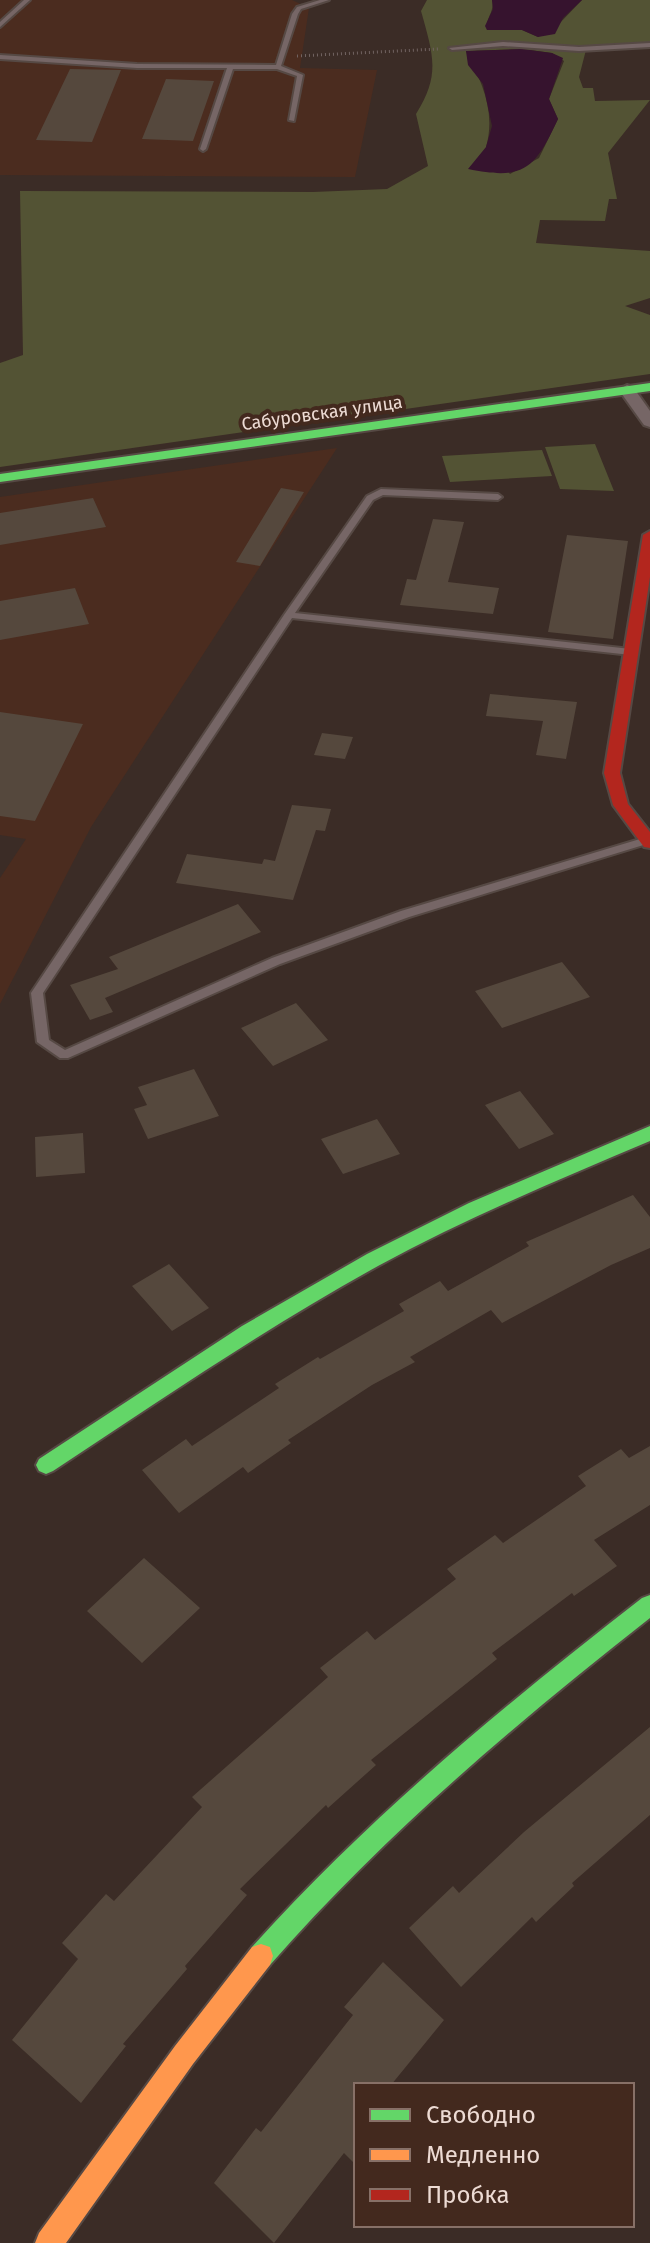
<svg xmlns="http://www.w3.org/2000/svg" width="650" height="2243" font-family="'Fira Sans',sans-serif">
  <rect width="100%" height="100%" fill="#3b2c26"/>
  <path fill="#4b2c1f" d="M 0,0 L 292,0 L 309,8 L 300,68 L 377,70 L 355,177 L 0,175 Z
    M 337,448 L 91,827 L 0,1004 L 0,878 L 26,839 L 0,835 L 0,497 Z"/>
  <path fill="#535334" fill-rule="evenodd" d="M 427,0 L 492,0 C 495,12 485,18 487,30 L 522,30 L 538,37 L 557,26 L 582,0 L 650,0 L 650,42 L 587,46 L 579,77 L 583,88 L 593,88 L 595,101 L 650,100 L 608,153 L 617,199 L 609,199 L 605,221 L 540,220 L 536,243 L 650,251 L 650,298 L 625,306 L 650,315 L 650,374 L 0,467 L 0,363 L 23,355 L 20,191 L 313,192 L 387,189 L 428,166 L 416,114 C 441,75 433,54 421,11 ZM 523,49 L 552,53 L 564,61 L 549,99 L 558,119 L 539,158 L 510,174 L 486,147 C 496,112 482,82 466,51 Z
    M 595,444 L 614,491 L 560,489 L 545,447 Z
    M 542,450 L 552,476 L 450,482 L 442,456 Z"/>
  <path fill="#36132e" d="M 492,0 L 582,0 L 563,18 L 555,34 L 538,37 L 522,30 L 487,30 L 485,26 L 493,9 Z
    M 522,49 L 552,53 L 563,58 L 549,99 L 558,119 C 535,168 525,181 468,169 L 486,147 L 492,126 L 483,84 L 468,65 L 466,51 Z"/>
  <path fill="#55483d" d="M 70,69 L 121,70 L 92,142 L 36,140 Z
    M 166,79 L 214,81 L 193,141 L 142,139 Z
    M 281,488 L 304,492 L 260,566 L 236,562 Z
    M 93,498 L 106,527 L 0,545 L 0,513 Z
    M 433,519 L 464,522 L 448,582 L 499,588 L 493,614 L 400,605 L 407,579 L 416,580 Z
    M 567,535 L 628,541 L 613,639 L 548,632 Z
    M 75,588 L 89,624 L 0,640 L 0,601 Z
    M 490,694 L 577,702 L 566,759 L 536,755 L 543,721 L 486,716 Z
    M 0,712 L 83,724 L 35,821 L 0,816 Z
    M 322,733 L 353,737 L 345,759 L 314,755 Z
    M 292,805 L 331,809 L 325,831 L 316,830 L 293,900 L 176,883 L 187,854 L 262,864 L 264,859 L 275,861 Z
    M 238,904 L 261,932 L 105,998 L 113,1012 L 90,1020 L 70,985 L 118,969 L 109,957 Z
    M 562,962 L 590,997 L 502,1028 L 475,991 Z
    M 296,1003 L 328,1040 L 273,1066 L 241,1028 Z
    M 194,1069 L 219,1116 L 148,1139 L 134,1109 L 147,1105 L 138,1087 Z
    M 520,1091 L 554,1134 L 519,1149 L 485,1105 Z
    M 377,1119 L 400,1154 L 343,1174 L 321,1139 Z
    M 83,1133 L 85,1173 L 36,1177 L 35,1137 Z
    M 633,1195 L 650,1217 L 650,1248 L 611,1265 L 502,1323 L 491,1310 L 410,1357 L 415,1362 L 372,1385 L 288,1440 L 291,1443 L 248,1473 L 243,1467 L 179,1513 L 142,1470 L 186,1439 L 192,1446 L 279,1388 L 275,1384 L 318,1357 L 320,1359 L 404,1311 L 399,1304 L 440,1281 L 448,1291 L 529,1246 L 526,1242 Z
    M 169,1264 L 209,1308 L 172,1331 L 132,1286 Z
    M 650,1446 L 650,1505 L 594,1540 L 617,1566 L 574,1596 L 572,1593 L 492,1653 L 497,1659 L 371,1760 L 376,1765 L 328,1808 L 326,1805 L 240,1889 L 247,1895 L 185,1966 L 187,1969 L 123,2044 L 126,2046 L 81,2103 L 12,2040 L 78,1959 L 62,1943 L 106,1894 L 114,1901 L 202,1807 L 192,1797 L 328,1677 L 320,1668 L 367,1631 L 375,1640 L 456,1579 L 447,1569 L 495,1535 L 503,1543 L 586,1486 L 578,1476 L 621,1449 L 629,1458 Z
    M 144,1558 L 200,1608 L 142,1663 L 87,1611 Z
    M 650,1727 L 650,1815 L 572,1883 L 574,1886 L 536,1922 L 532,1917 L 461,1987 L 409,1928 L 453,1886 L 459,1893 L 524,1832 Z
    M 383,1962 L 444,2020 L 391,2085 L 356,2085 L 356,2165 L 344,2153 L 274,2243 L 214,2183 L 256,2128 L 261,2132 L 353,2015 L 344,2007 Z"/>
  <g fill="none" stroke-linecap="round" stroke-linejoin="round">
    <defs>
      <path id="lane" d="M 24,0 L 30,0 L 0,27 L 0,22 Z
        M 320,0 L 329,0 L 301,9 L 298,14 L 281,66 L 303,75 L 294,121 L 289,120 L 297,76 L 277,69 L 233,69 L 206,149 L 203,151 L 200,149 L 227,68 L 137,68 L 0,59 L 0,55 L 137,64 L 276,65 L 292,14 L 297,7 Z
        M 503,42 L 579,47 L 650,43 L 650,47 L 579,51 L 503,46 L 452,50 L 449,48 Z
        M 381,489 L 498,494 L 502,497 L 498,500 L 383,495 L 373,500 L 295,613 L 631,649 L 636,652 L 631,655 L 292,618 L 43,993 L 49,1040 L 65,1050 L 272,958 L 401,911 L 650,836 L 650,843 L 409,917 L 280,964 L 68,1058 L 60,1058 L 37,1042 L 31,993 L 284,615 L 367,496 Z"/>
      <path id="street" d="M 627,385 L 633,387 L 650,411 L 650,427 L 644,425 L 619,390 Z"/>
      <path id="fast" d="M 650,383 L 650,391 L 0,482 L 0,474 Z
        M 650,1126 L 650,1141 C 558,1180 466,1218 378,1266 C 266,1328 160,1400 53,1471 L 46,1474 L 39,1471 L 36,1465 L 39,1459 L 242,1326 L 367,1254 L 469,1203 Z
        M 650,1595 L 650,1618 C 514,1725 384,1835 270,1965 L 261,1968 L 252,1965 L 249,1956 L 252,1947 C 370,1816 503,1706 642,1598 Z"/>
      <path id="slow" d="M 261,1944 L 270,1947 L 273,1956 L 270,1965 L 193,2064 L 66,2243 L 35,2243 L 39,2233 L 175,2046 L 252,1947 Z"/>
      <path id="jam" d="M 650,531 L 650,577 L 620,773 L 628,804 L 650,832 L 650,848 L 644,847 L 613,805 L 604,773 L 643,535 Z"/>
    </defs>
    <use href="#lane" stroke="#564944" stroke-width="4"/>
    <use href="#street" stroke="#564944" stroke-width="4"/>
    <use href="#fast" stroke="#564944" stroke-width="4"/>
    <use href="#slow" stroke="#564944" stroke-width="4"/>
    <use href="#jam" stroke="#564944" stroke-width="4"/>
    <path stroke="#716361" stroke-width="3" stroke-dasharray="1 3" stroke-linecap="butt" d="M 297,56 L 438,49"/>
    <use href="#lane" fill="#766666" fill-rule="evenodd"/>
    <use href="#street" fill="#766666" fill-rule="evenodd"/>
    <use href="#fast" fill="#63d668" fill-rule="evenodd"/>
    <use href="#slow" fill="#ff974d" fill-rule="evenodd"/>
    <use href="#jam" fill="#b3261e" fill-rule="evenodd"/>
  </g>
  <g text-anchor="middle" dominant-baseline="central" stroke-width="8" stroke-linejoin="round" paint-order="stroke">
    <g font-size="18" fill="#eddbd4" stroke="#43291e">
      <text transform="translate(322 413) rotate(-8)">Сабуровская улица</text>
    </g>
  </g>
  <rect x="354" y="2083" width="280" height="144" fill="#43291e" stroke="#877067" stroke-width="2"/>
  <rect x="370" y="2109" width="40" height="12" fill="#63d668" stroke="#877067" stroke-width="2"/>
  <text x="426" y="2123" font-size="24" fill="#eddbd4">Свободно</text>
  <rect x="370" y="2149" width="40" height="12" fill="#ff974d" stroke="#877067" stroke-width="2"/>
  <text x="426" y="2163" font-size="24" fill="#eddbd4">Медленно</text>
  <rect x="370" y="2189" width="40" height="12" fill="#b3261e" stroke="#877067" stroke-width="2"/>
  <text x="426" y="2203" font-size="24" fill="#eddbd4">Пробка</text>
</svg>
